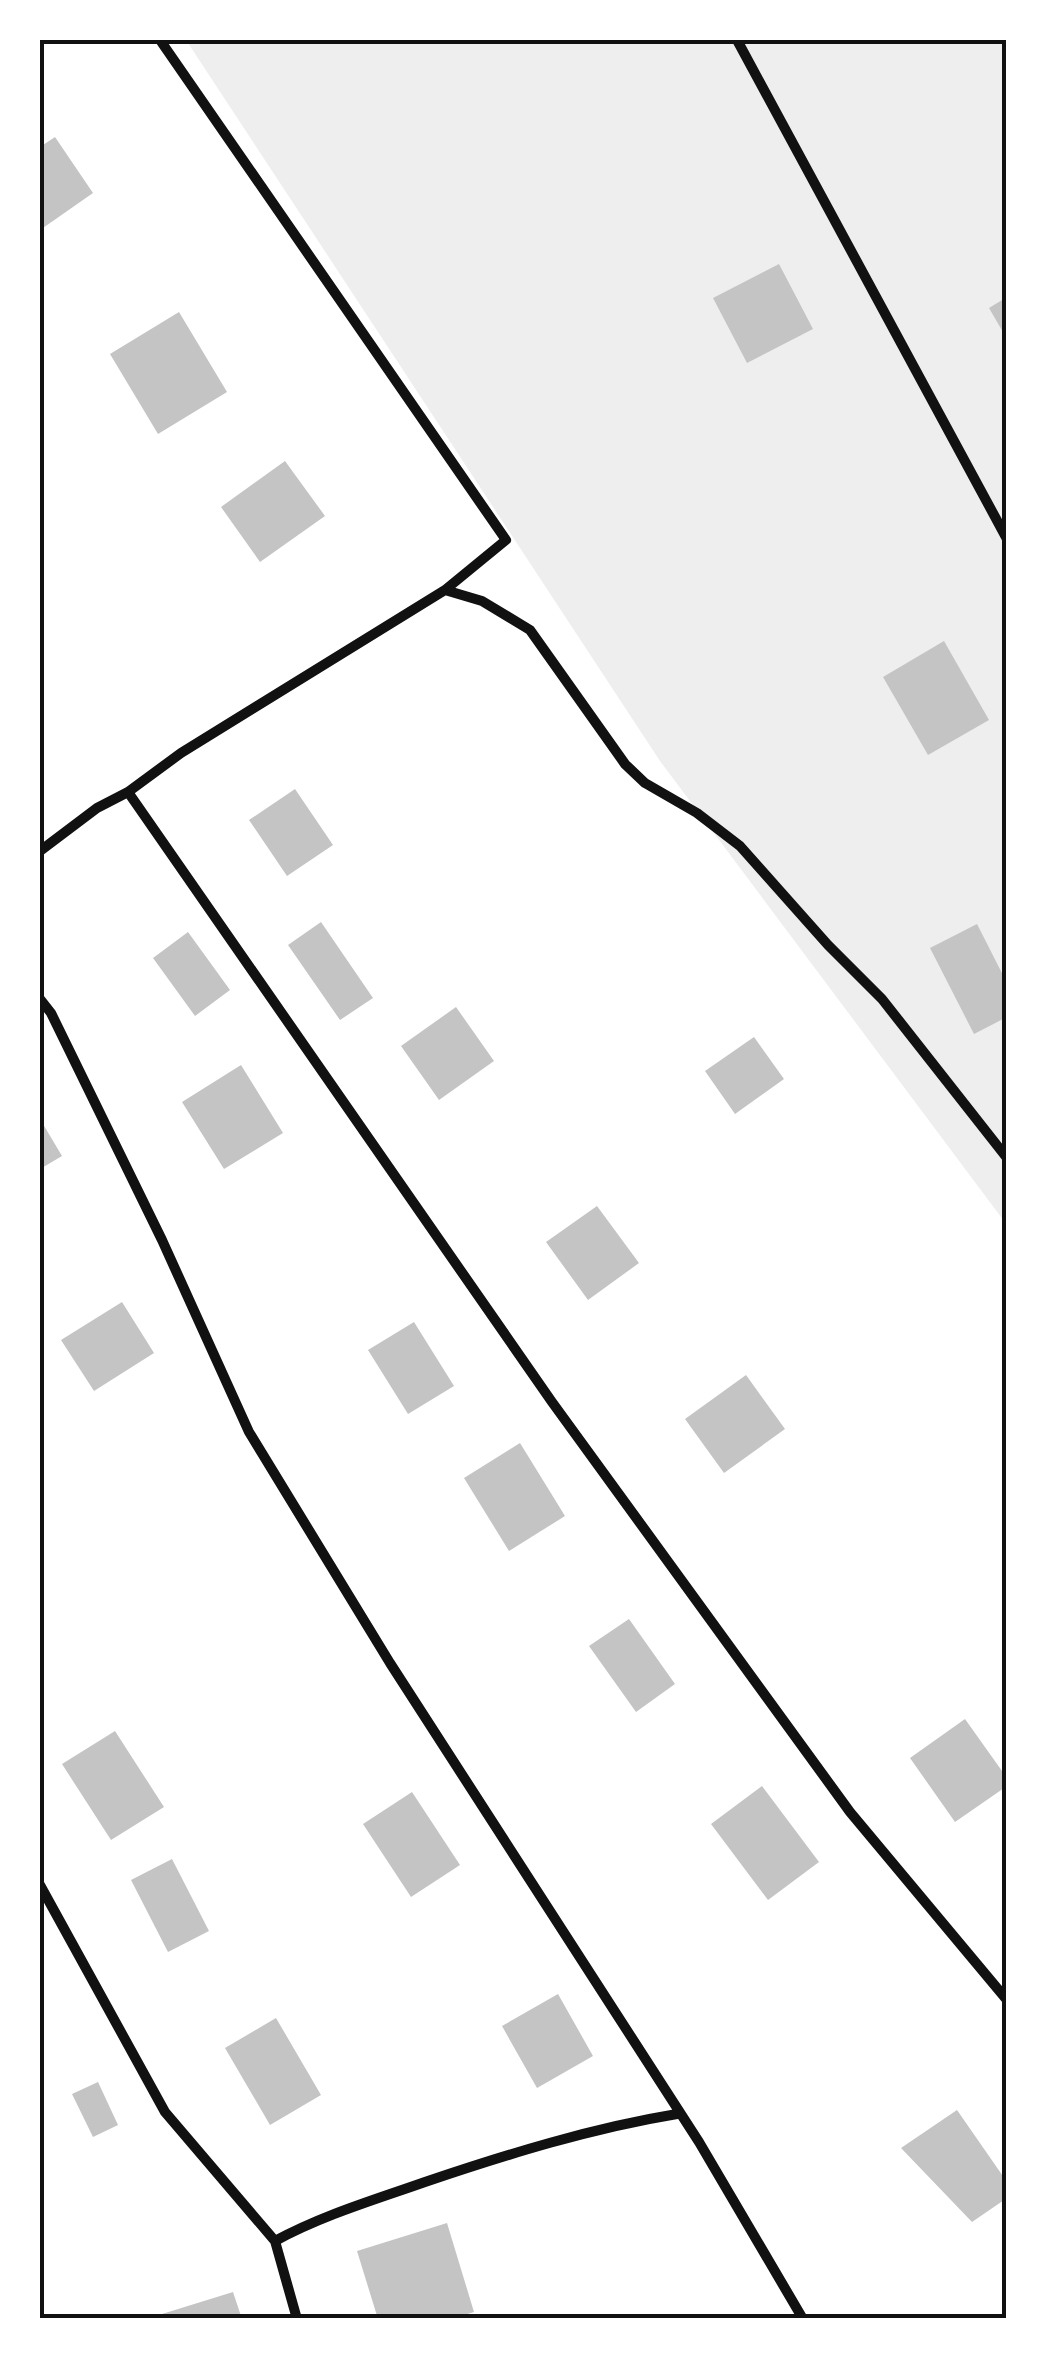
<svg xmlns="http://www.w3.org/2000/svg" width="1047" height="2359" font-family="'Nunito Sans',sans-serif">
  <rect width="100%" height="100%" fill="#fff"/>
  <path fill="#eee" d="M 186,40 L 1007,40 L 1007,1225 L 660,761 Z"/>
  <path fill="#c4c4c4" d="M 55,137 L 93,193 L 40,230 L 40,147 Z
    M 779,264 L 813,329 L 747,363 L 713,298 Z
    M 1007,297 L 1007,339 L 989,308 Z
    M 179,312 L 227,392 L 158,434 L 110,354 Z
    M 285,461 L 325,516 L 260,562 L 221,507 Z
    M 944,641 L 989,720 L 928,755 L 883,677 Z
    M 295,789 L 333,845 L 287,876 L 249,820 Z
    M 321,922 L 373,998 L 340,1020 L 288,945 Z
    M 977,924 L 1007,983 L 1007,1017 L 974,1034 L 930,948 Z
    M 188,932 L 230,990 L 195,1016 L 153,958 Z
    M 456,1007 L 494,1061 L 439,1100 L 401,1046 Z
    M 754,1037 L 784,1079 L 735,1114 L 705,1071 Z
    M 241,1065 L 283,1133 L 224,1169 L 182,1102 Z
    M 40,1119 L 62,1156 L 40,1169 Z
    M 597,1206 L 639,1263 L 588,1300 L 546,1242 Z
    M 122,1302 L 154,1353 L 94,1391 L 61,1340 Z
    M 414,1322 L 454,1386 L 408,1414 L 368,1350 Z
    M 746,1375 L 785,1429 L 724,1473 L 685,1419 Z
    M 520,1443 L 565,1516 L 509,1551 L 464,1478 Z
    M 629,1619 L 675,1684 L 636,1712 L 589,1646 Z
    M 965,1719 L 1007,1778 L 1007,1786 L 955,1822 L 910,1758 Z
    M 115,1731 L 164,1807 L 111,1840 L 62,1764 Z
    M 762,1786 L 819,1862 L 768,1900 L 711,1824 Z
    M 412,1792 L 460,1865 L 411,1897 L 363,1824 Z
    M 172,1859 L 209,1931 L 168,1952 L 131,1880 Z
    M 558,1994 L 593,2056 L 537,2088 L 502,2026 Z
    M 276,2018 L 321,2095 L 270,2125 L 225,2048 Z
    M 98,2082 L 118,2125 L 93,2137 L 72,2094 Z
    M 957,2110 L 1007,2182 L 1007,2198 L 972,2222 L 901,2148 Z
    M 447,2223 L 474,2312 L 451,2319 L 378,2319 L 357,2251 Z
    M 233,2292 L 242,2319 L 164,2319 L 162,2314 Z"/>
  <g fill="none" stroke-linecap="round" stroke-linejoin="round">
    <path stroke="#111" stroke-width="10" d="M 737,40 L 1007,539
      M 445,590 L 482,601 L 530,630 L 625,764 L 645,783 L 697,813 L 740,846 L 828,945 L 882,999 L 1007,1158
      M 128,792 L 552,1402 L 850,1812 L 1007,2000
      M 40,851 L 97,808 L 128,792 L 181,753 L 445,590 L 506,540 L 160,40
      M 40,999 L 51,1013 L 162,1240 L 249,1432 L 390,1663 L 699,2142 L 803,2319
      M 40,1885 L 165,2112 L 275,2241 L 297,2319
      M 275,2241 C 323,2215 374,2200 425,2182 C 508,2154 592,2128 677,2114"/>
  </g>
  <rect width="1047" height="2359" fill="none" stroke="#ffffff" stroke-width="85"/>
  <rect x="42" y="42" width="962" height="2274" fill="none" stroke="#111" stroke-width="4"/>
</svg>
